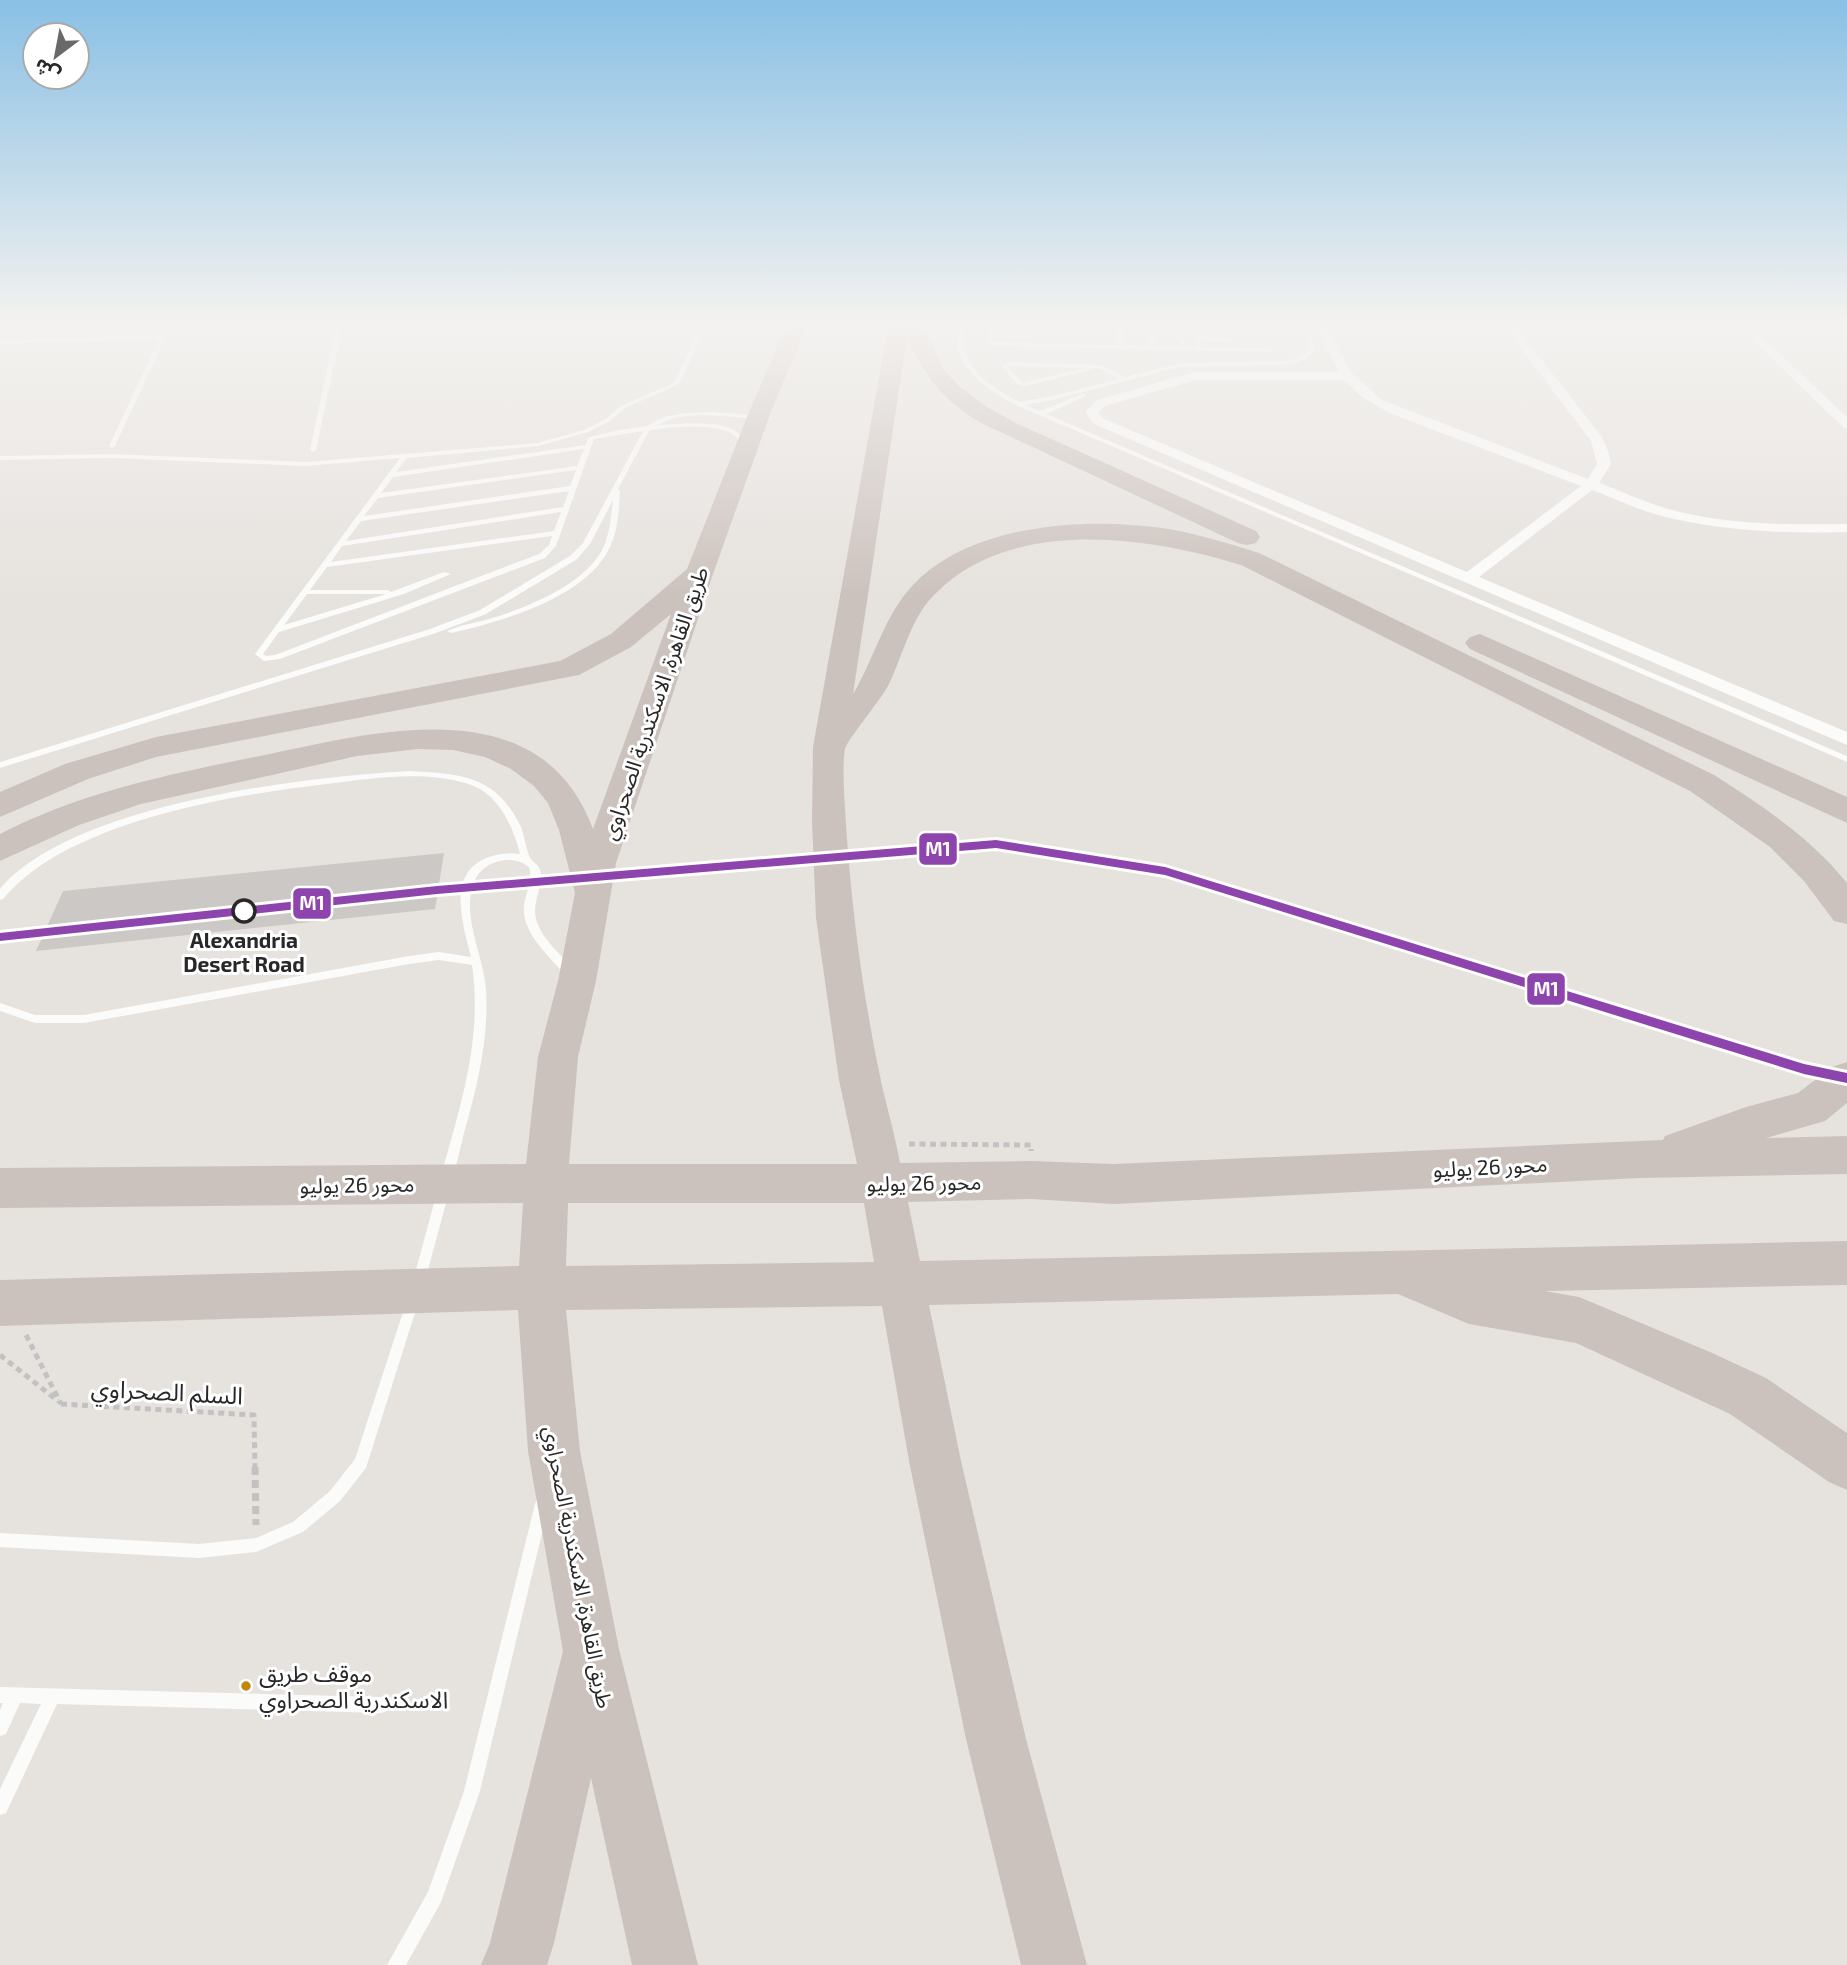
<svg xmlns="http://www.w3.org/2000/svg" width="1847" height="1965" font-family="'Exo 2','Noto Sans Arabic',sans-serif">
  <rect width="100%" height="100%" fill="#e6e2de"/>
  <path fill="#cbc8c5" d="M 444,853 L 435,909 L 36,951 L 63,891 Z"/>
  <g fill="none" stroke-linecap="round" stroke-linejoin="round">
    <path stroke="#c3c2c2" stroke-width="5" stroke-dasharray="6 4.5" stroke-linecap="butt" d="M 909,1144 L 1031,1145 L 1031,1151
      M 26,1335 L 61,1404
      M 0,1355 L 58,1401
      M 61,1404 L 254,1415 L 255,1469"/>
    <path stroke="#c3c2c2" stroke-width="7" stroke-dasharray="8 5" stroke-linecap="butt" d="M 255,1467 L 256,1525"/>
    <path fill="#fbfbfa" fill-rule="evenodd" d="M 167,322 L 173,322 L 115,446 L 112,448 L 109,446 L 159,339 L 0,344 L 0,340 L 161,335 Z
      M 337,322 L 343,322 L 316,450 L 313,452 L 310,450 Z
      M 703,322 L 709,322 L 680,382 L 675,386 L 625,408 L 610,421 L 588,432 L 539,446 L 407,458 L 396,472 L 585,445 L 589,437 L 620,430 L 647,426 L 655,421 L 668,416 L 685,413 L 715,412 L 760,416 L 761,417 L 758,419 C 725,417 687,409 657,425 C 678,424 715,420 734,430 C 741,434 746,441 750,446 L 747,448 C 741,444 737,437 731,433 C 715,424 666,426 649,431 L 618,489 L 620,491 C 619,511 618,531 609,549 C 585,598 500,622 451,633 L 447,631 C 459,625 476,623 489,619 C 526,608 585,585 603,548 C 610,533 611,516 613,500 L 590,544 L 576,560 L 486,614 L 436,633 L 0,768 L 0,762 L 430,629 L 480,610 L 570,556 L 583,543 L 643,431 L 594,439 L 556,546 L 545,558 L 280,659 L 264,661 L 255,654 L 400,458 L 306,466 L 112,458 L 0,460 L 0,456 L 112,454 L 306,462 L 537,443 L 584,430 L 606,419 L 621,406 L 671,384 L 675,380 ZM 584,449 L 577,466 L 381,493 L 393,477 ZM 576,470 L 570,486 L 364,516 L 378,498 ZM 569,491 L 563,507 L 346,541 L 361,521 ZM 561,512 L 554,531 L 331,562 L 342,546 ZM 552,536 L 549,545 L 539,554 L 275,655 L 266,656 L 263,654 L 279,632 L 404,594 L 451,574 L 444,572 L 391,592 L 388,590 L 310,590 L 327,567 ZM 307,594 L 386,594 L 284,625 Z
      M 958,322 L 964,322 C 964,332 962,342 965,351 C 972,376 998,390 1019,402 L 1052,396 L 1119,379 L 1100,369 L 1091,368 L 1090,370 L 1025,386 L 1017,384 L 1002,367 L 1002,365 L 1011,362 L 1101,365 L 1125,377 L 1180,363 L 1283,361 C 1294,360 1305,358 1310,347 L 1299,322 L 1305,322 L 1316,347 C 1309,361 1297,363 1283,365 L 1180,367 L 1052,400 L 1025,405 L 1040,411 L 1082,394 L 1086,394 L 1086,396 L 1046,414 L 1847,756 L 1847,762 L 1016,405 C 994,393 966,377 959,351 C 957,342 958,332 958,322 ZM 1011,366 L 1085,368 L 1025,382 L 1021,382 L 1008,367 Z
      M 988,322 L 994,322 L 991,340 L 996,342 L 1118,345 L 1117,322 L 1123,322 L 1124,345 L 1148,346 L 1148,337 L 1166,332 L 1184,338 L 1187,346 L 1196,347 L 1197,338 L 1200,336 L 1232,338 L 1235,340 L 1232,342 L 1203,340 L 1202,347 L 1269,348 L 1272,350 L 1269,352 L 995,346 L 985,341 ZM 1159,336 C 1166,335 1173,336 1179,340 L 1181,346 L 1154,346 L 1153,339 Z
      M 410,771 C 461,774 496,775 521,827 C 524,835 527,852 530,858 C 535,864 541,866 541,875 C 541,892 531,905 537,922 C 544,943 564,955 575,973 L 574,976 L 566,976 C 550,957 521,933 524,905 C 526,892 533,881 529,867 C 511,852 479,862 473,885 C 462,919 484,956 486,990 C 489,1039 477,1087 464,1133 C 460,1149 457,1165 451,1180 L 447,1181 L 443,1180 L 441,1176 C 460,1107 483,1038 472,965 L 439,960 L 409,964 L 84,1023 L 35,1023 L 0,1011 L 0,1003 L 35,1015 L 84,1015 L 409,956 L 439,952 L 471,957 C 464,928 447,878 482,860 C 494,854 507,852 520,854 C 514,829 500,797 474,786 C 431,769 372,778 327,784 C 250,793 161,808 90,839 C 57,853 27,871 3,899 L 0,900 L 0,889 C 72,804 302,777 410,771 Z
      M 443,1187 L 447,1188 L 449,1192 L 425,1281 L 424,1285 L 419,1287 L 414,1285 L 413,1281 L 437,1192 L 439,1188 Z
      M 413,1294 L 418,1296 L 419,1300 L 366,1468 L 340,1501 L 303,1532 L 256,1552 L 199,1558 L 0,1547 L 0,1533 L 199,1544 L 256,1538 L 293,1522 L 330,1491 L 355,1459 L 407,1300 L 408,1296 Z
      M 542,1497 L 547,1499 L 549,1504 L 480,1791 L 441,1902 L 406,1965 L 387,1965 L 428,1892 L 464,1791 L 535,1504 L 537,1499 Z
      M 0,1687 L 381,1697 L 387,1699 L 389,1705 L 387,1711 L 381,1713 L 57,1704 L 6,1813 L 0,1815 L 0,1789 L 41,1704 L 20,1703 L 6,1734 L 0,1736 L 0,1710 L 3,1703 L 0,1703 Z"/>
    <path fill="#fbfbfa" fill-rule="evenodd" d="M 1313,322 L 1324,322 L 1351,372 L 1382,400 L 1588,479 L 1597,464 L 1591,441 L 1501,322 L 1512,322 L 1602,437 L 1609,454 L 1611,464 L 1599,483 C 1621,491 1642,501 1665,508 C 1723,525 1787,525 1847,524 L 1847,532 C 1784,534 1720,531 1658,515 C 1636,509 1614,498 1592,490 L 1479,577 L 1847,732 L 1847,745 L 1094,424 L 1085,412 L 1097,400 L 1195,372 L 1339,372 ZM 1196,380 L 1344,380 L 1361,396 L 1389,413 L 1581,486 L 1467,572 L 1102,418 L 1098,412 L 1105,406 Z
      M 1734,322 L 1746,322 L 1847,417 L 1847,428 L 1843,427 Z"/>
    <path fill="#ccc2bd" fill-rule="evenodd" d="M 788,322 L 808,322 L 769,417 L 713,574 L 616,863 L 596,981 L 578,1057 L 569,1164 L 857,1164 L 839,1080 L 816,918 L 812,821 L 813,747 L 889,322 L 921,322 L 944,370 L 959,386 L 987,407 L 1018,424 L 1256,531 L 1260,537 L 1256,543 L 1247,545 L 1238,543 L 981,423 C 944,401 923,376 907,336 L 853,694 C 875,658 884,614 915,583 C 973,524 1084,517 1162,528 C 1195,533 1227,543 1259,553 L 1714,775 C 1763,806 1811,838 1847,883 L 1847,924 L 1834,921 L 1804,881 L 1770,847 L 1690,791 L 1241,565 C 1148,536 1010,516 934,595 C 911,618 903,655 889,684 C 881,700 847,740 845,749 C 841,770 846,817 847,839 C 853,920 864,1001 881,1081 C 887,1108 895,1135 900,1163 L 1031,1161 L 1114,1164 L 1663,1140 L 1665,1136 L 1746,1107 L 1798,1093 L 1832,1067 L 1847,1062 L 1847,1103 L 1825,1121 L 1766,1138 L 1847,1136 L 1847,1174 L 1639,1178 L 1114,1204 L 1031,1199 L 908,1202 L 920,1261 L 1847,1241 L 1847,1285 L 1545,1291 L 1579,1297 L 1710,1352 L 1766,1378 L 1847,1433 L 1847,1490 L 1829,1482 L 1730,1414 L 1576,1343 L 1469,1324 L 1398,1294 L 929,1305 L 961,1461 L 1026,1739 L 1087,1965 L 1021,1965 L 966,1739 L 909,1461 L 882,1306 L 566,1310 L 580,1451 L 619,1649 L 698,1965 L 632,1965 L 591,1778 L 554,1943 L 547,1965 L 481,1965 L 490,1943 L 563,1651 L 528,1451 L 518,1310 L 0,1326 L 0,1280 L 519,1266 L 523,1203 L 0,1208 L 0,1168 L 526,1164 L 538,1057 L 558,981 L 575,893 L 559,830 L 548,803 L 534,786 L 511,769 L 485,757 L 453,750 L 418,749 L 357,756 L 141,804 L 79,825 L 0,861 L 0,834 C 81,792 170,774 260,756 C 372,733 540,685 593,829 L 671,614 L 631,647 L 579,675 L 156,757 L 88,779 L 0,817 L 0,792 L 65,764 L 156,737 L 560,661 L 611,634 L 687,569 L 747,417 ZM 568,1203 L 864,1203 L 874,1262 L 566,1266 Z
      M 1480,634 L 1847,797 L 1847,823 L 1470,649 L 1465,643 L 1470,637 Z"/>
    <defs>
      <path id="metro-1" d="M 996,840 L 1165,867 L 1804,1064 L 1847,1073 L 1847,1083 L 1804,1074 L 1165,875 L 996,848 L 437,894 L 0,941 L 0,933 L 437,886 Z"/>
    </defs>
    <use href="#metro-1" stroke="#fff" stroke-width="6"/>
    <use href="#metro-1" fill="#8e44ad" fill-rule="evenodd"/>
  </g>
  <linearGradient id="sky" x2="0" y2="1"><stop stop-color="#89c0e4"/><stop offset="0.54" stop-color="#f4f2f0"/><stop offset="1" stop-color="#f4f2f0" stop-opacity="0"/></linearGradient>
  <rect width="1847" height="597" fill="url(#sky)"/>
  <circle fill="#fff" stroke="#282828" stroke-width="3.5" cx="244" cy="911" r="11"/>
  <circle fill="#c3860a" stroke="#fff" stroke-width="2.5" cx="246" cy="1686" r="6"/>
  <g text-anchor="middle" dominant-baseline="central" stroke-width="6" stroke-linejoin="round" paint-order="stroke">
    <g font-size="21" fill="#282828" stroke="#fff">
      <text transform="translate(654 703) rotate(-71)">طريق القاهرة, الاسكندرية الصحراوي</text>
      <text transform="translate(1490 1166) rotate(-3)">محور 26 يوليو</text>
      <text transform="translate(924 1182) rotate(-1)">محور 26 يوليو</text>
      <text transform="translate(357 1184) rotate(-1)">محور 26 يوليو</text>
      <text transform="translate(579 1567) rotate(79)">طريق القاهرة, الاسكندرية الصحراوي</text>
    </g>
    <g font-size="21" font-weight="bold" fill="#282828" stroke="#fff">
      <text x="244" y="939">Alexandria<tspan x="244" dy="24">Desert Road</tspan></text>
    </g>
    <g font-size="23" fill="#282828" stroke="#fff" text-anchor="start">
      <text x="259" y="1673">موقف طريق<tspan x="259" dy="26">الاسكندرية الصحراوي</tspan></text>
    </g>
    <g font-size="24" fill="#282828" stroke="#fff">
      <text transform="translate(167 1391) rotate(3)">السلم الصحراوي</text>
    </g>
  </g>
  <g stroke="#fff" stroke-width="2.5">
    <rect x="918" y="832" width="40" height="34" rx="7" fill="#8e44ad"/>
    <rect x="292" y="887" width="40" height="33" rx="7" fill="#8e44ad"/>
    <rect x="1526" y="972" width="40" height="34" rx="7" fill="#8e44ad"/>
  </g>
  <g font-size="19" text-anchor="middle" font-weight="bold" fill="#fff">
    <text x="938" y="856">M1</text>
    <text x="312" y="910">M1</text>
    <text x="1546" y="996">M1</text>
  </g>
  <g transform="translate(56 56) rotate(212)"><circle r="33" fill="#ffffff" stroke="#a9a9a9" stroke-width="2"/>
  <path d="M0-5L12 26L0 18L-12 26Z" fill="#6a6968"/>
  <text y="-10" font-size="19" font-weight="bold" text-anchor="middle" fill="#282828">ش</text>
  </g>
</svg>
